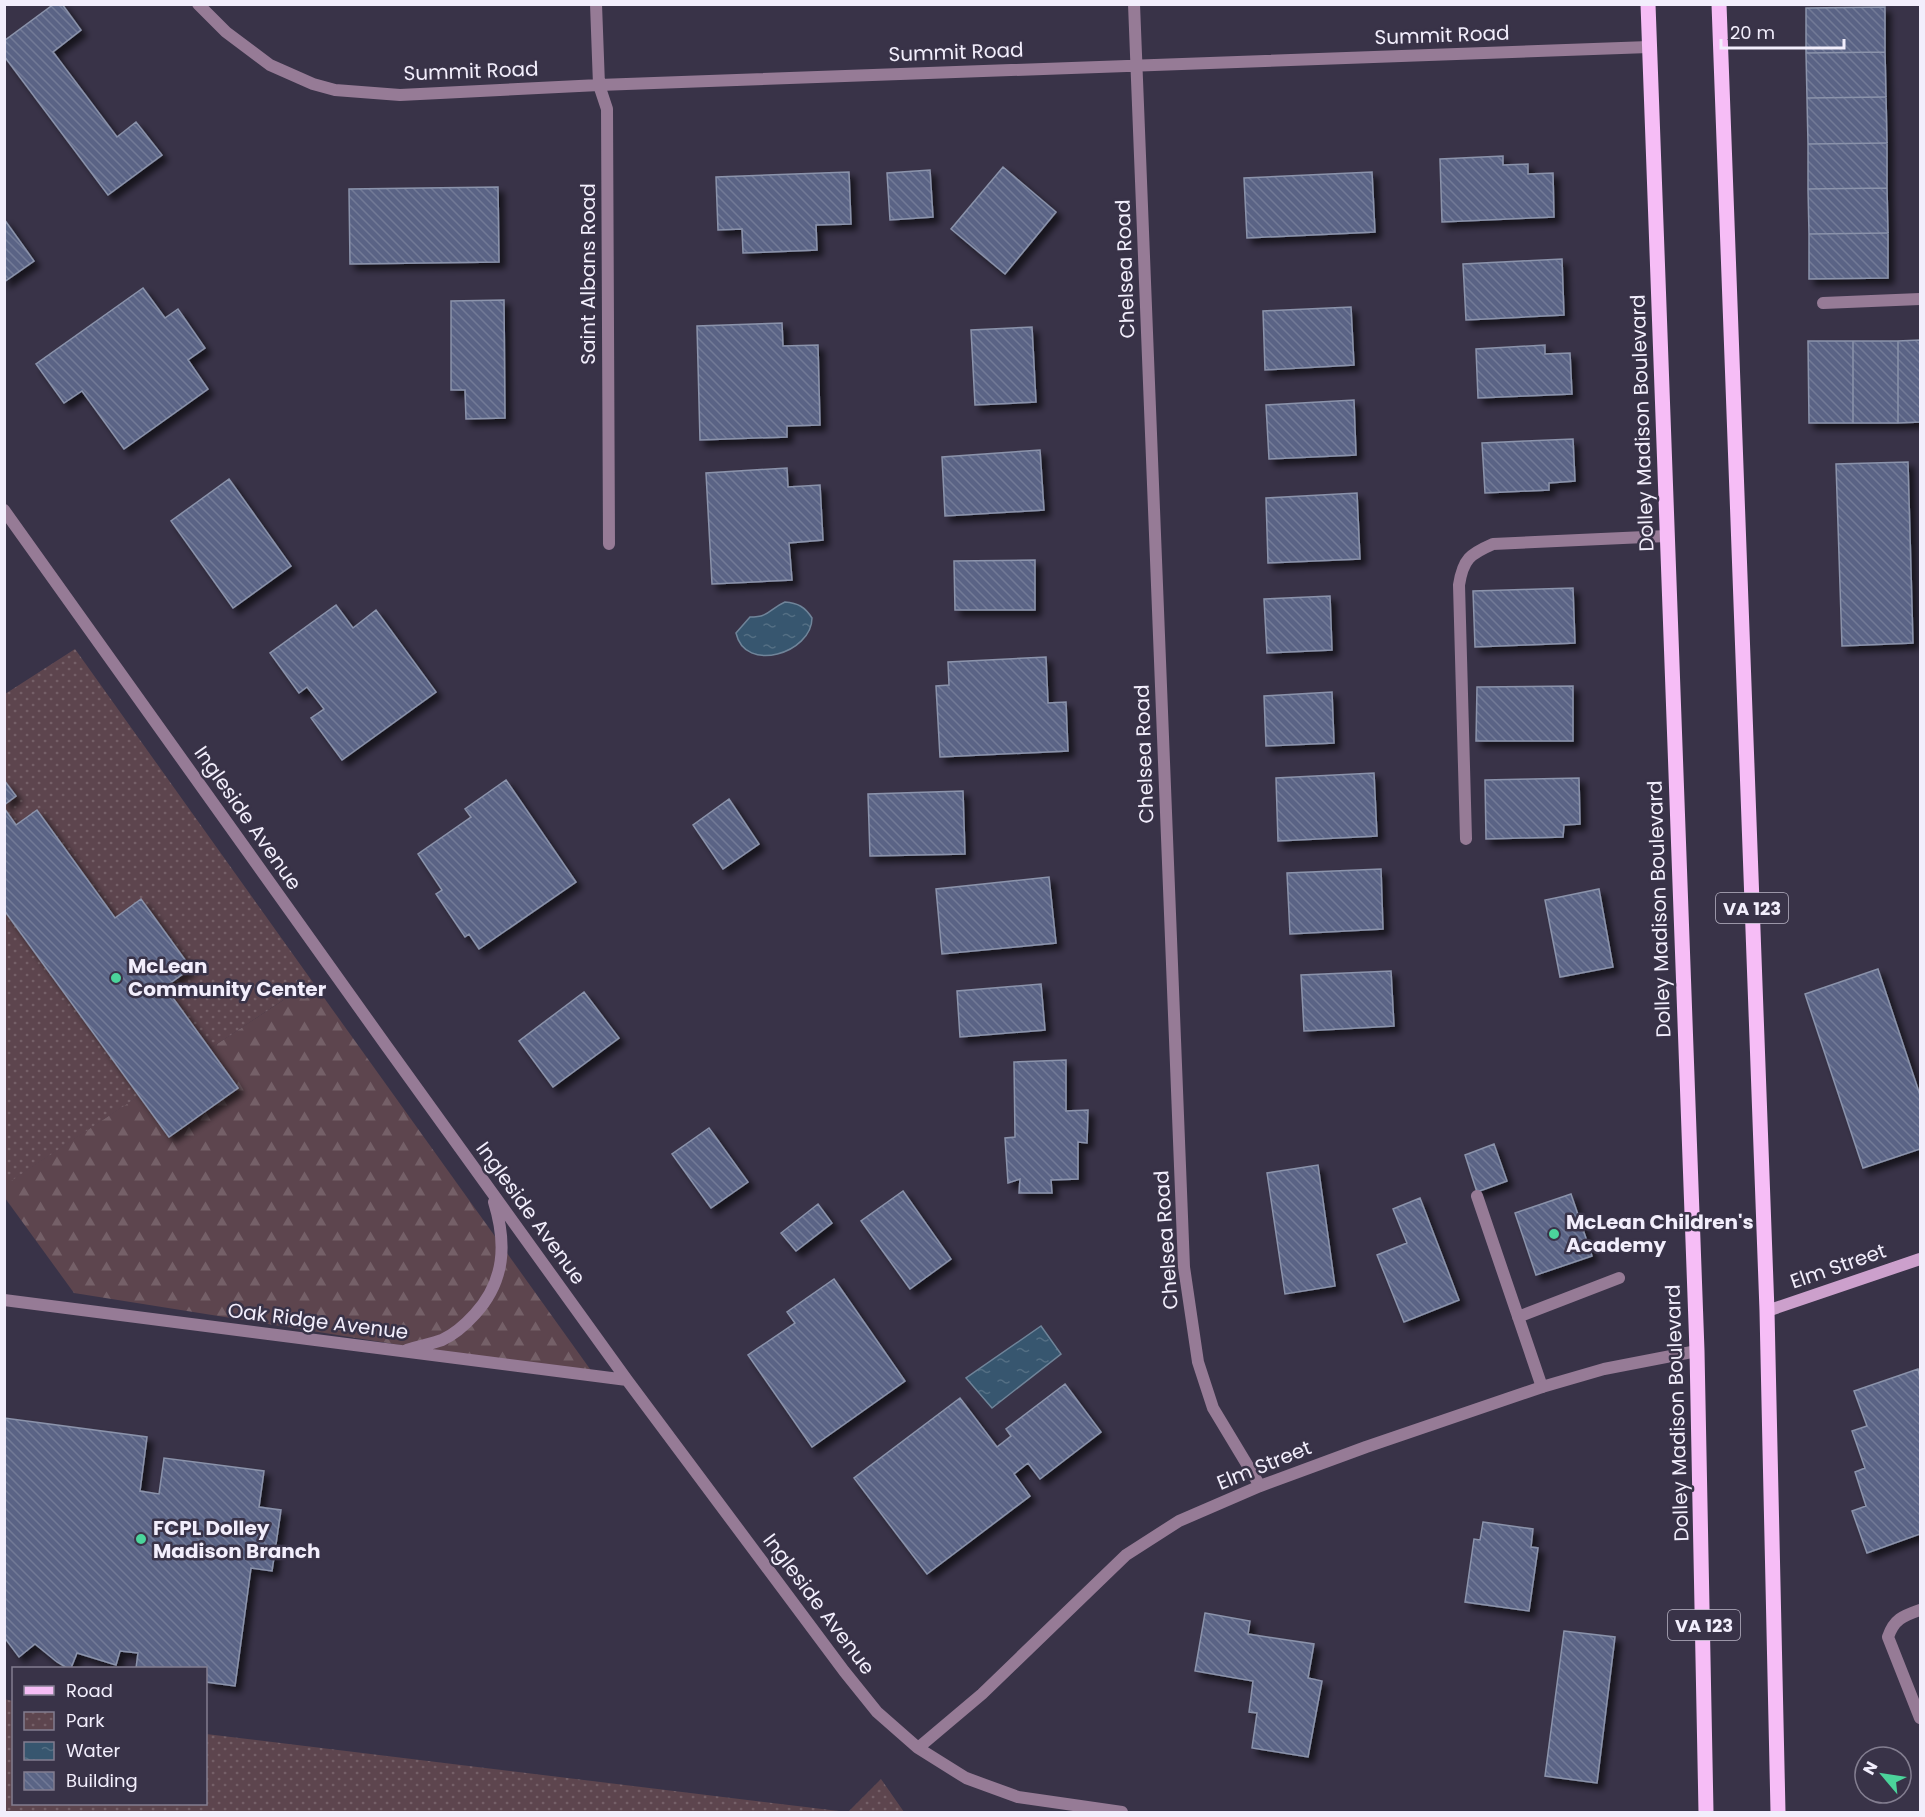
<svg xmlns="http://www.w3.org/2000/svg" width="1925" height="1817" font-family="Poppins,sans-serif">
  <defs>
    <pattern id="forest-firs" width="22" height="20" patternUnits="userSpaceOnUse" patternTransform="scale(1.5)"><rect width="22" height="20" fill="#5d454e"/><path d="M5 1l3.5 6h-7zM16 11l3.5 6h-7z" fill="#756068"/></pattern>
    <pattern id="park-dots" width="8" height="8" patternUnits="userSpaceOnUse" patternTransform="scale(1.5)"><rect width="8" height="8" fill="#5d454e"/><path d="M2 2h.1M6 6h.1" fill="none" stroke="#756068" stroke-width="1.8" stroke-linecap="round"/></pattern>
    <pattern id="water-ripples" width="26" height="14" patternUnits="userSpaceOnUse" patternTransform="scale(1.5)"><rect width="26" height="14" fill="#37566f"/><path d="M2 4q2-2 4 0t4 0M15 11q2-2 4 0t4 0" fill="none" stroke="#546f84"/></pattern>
    <pattern id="building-back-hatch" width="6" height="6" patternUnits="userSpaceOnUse" patternTransform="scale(1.5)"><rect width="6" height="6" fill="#5a6485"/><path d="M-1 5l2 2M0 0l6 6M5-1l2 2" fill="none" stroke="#727a97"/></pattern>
    <filter id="shadow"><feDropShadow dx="5.5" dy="5.5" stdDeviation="3" flood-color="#0009"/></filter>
  </defs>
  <rect width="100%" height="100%" fill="#393348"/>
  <path fill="url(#forest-firs)" d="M 312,981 L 595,1376 L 74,1293 L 5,1198 L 4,1185 Z"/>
  <path fill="url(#park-dots)" d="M 75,649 L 312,981 L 5,1185 L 5,694 Z
    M 4,1699 L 13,1701 L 14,1804 L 206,1804 L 206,1734 L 847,1812 L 5,1812 Z
    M 881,1779 L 904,1812 L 847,1812 L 848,1812 Z"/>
  <path fill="url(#water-ripples)" stroke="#6f8499" stroke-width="1.5" d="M 785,602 C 798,603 805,607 812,618 C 812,653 745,674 736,633 L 750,617 C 770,617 769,609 785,602 Z
    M 1041,1326 L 1061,1354 L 992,1408 L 966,1378 Z"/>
  <path fill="url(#building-back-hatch)" stroke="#8b93ab" stroke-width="1.5" filter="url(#shadow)" d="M 54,4 L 62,4 L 81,30 L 53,52 L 117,137 L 136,122 L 162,155 L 108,195 L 4,56 L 4,41 Z
    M 1885,7 L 1885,52 L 1806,53 L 1806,8 Z
    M 1885,52 L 1886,97 L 1807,98 L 1806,53 Z
    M 1886,97 L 1887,143 L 1808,144 L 1807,98 Z
    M 1887,143 L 1887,188 L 1808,189 L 1808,144 Z
    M 1503,156 L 1503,165 L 1528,164 L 1528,174 L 1553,173 L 1554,217 L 1442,222 L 1440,159 Z
    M 1003,167 L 1056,212 L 1005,274 L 951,229 Z
    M 930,170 L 933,217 L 890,220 L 887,173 Z
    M 849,172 L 851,224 L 816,225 L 817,250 L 743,253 L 742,229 L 718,230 L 716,177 Z
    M 1372,172 L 1375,232 L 1247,238 L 1244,178 Z
    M 498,187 L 499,262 L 350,264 L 349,189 Z
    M 1887,188 L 1888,233 L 1809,234 L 1808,189 Z
    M 4,219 L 34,261 L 4,282 Z
    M 1888,233 L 1888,278 L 1809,279 L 1809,234 Z
    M 1562,259 L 1564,315 L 1466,320 L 1463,264 Z
    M 143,288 L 165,318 L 178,309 L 205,348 L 188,360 L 208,389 L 124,449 L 82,391 L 64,403 L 36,364 Z
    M 504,300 L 505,418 L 466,419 L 465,390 L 451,390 L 451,301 Z
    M 1351,307 L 1354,365 L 1265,370 L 1263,311 Z
    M 782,323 L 783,346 L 818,345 L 820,425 L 787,426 L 787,437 L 700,440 L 697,326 Z
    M 1032,327 L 1036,402 L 975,405 L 971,330 Z
    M 1920,340 L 1920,422 L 1898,423 L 1898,341 Z
    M 1808,341 L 1853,341 L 1853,423 L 1809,423 Z
    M 1853,341 L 1898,341 L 1898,423 L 1853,423 Z
    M 1545,345 L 1545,354 L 1570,353 L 1572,394 L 1478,398 L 1476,349 Z
    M 1354,400 L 1356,455 L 1269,459 L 1266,405 Z
    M 1573,439 L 1575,481 L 1549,483 L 1549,490 L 1485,493 L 1482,443 Z
    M 1040,450 L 1044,510 L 945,516 L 942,457 Z
    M 1908,462 L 1913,643 L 1842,646 L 1836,464 Z
    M 787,468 L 788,487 L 820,485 L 823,540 L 789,543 L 792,580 L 712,584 L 706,473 Z
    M 229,479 L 291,566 L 233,608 L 171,521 Z
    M 1357,493 L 1360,559 L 1268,563 L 1266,498 Z
    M 1035,560 L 1035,610 L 955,610 L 954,561 Z
    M 1573,588 L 1575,643 L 1475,647 L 1473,591 Z
    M 1330,596 L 1332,650 L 1267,653 L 1264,599 Z
    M 336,605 L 353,628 L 376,610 L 436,692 L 342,760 L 311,718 L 324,709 L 307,687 L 299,693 L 270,653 Z
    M 1046,657 L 1048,703 L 1066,702 L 1068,751 L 940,757 L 936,686 L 949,685 L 948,662 Z
    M 1573,686 L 1573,741 L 1476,741 L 1477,687 Z
    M 1332,692 L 1334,743 L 1266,746 L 1264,696 Z
    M 1374,773 L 1377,836 L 1278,841 L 1276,778 Z
    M 1579,778 L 1580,824 L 1564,825 L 1563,837 L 1486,839 L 1485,780 Z
    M 4,780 L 16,796 L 4,805 Z
    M 506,780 L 576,882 L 479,949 L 469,934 L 465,937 L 436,894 L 442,890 L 418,854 L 471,817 L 465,809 Z
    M 963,791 L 965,854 L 870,856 L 868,794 Z
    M 729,799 L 759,844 L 723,869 L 693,825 Z
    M 4,808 L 16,825 L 37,810 L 115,918 L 141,899 L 191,968 L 165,987 L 238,1088 L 169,1137 L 4,910 Z
    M 1381,869 L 1383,929 L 1290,934 L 1287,873 Z
    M 1049,877 L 1056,943 L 942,954 L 936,889 Z
    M 1599,889 L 1613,967 L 1560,977 L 1545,900 Z
    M 1878,969 L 1920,1095 L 1920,1149 L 1863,1168 L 1805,994 Z
    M 1391,971 L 1394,1026 L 1304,1031 L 1301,975 Z
    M 1041,984 L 1045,1030 L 960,1037 L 957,991 Z
    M 584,992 L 619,1038 L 553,1087 L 519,1041 Z
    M 1066,1060 L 1066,1111 L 1088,1110 L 1087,1143 L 1078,1142 L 1078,1179 L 1051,1180 L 1052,1193 L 1019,1193 L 1020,1179 L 1008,1183 L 1005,1138 L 1015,1137 L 1014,1062 Z
    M 709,1128 L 748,1182 L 711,1208 L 672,1154 Z
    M 1494,1144 L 1507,1181 L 1477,1192 L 1465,1155 Z
    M 1318,1165 L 1335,1286 L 1285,1294 L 1267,1173 Z
    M 903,1191 L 951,1259 L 910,1289 L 861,1221 Z
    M 1571,1194 L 1592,1256 L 1536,1275 L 1515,1213 Z
    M 1420,1198 L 1459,1300 L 1404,1322 L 1377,1255 L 1407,1243 L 1393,1209 Z
    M 818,1204 L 832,1223 L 796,1251 L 781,1233 Z
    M 834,1279 L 905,1381 L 812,1447 L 748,1355 L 795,1323 L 787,1312 Z
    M 1918,1369 L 1920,1378 L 1920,1534 L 1867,1553 L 1852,1511 L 1866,1506 L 1855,1472 L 1865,1468 L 1852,1431 L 1867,1426 L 1854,1391 Z
    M 1065,1384 L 1101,1432 L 1040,1479 L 1028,1463 L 1014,1474 L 1030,1496 L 927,1574 L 854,1478 L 960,1398 L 997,1447 L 1011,1436 L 1006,1429 Z
    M 4,1418 L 147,1437 L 140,1491 L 159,1494 L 164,1458 L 264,1471 L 259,1507 L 281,1510 L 272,1571 L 251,1568 L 235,1686 L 206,1682 L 206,1668 L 136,1668 L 138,1653 L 120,1651 L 116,1665 L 77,1653 L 71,1668 L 67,1668 L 57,1662 L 35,1644 L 19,1657 L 4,1637 Z
    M 1483,1522 L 1533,1529 L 1531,1547 L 1538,1548 L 1529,1611 L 1465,1602 L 1474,1539 L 1480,1540 Z
    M 1205,1613 L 1250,1621 L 1248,1634 L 1314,1644 L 1308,1678 L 1322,1681 L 1308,1757 L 1252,1748 L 1257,1713 L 1249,1712 L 1253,1681 L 1195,1671 Z
    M 1564,1631 L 1615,1637 L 1597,1783 L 1545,1776 Z"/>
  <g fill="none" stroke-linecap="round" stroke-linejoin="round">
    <path stroke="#967b96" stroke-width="12" d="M 1477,1196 L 1542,1387
      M 1518,1317 L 1619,1278
      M 1920,1610 C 1903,1616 1894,1619 1888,1637 L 1920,1718"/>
    <path stroke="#967b96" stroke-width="12" d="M 198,4 L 226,32 L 270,65 L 313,84 L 335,90 L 400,95 L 599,85 L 1649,47
      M 596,4 L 599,85 L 607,109 L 609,544
      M 1134,4 L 1184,1267 L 1198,1362 L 1213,1408 L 1260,1486
      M 1823,303 L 1920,299
      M 4,510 L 385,1044 L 627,1380 L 844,1671 L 877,1712 L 918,1748 L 966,1778 L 1018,1797 L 1122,1812
      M 1466,839 L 1459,585 C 1463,559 1470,554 1493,544 L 1667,536
      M 4,1300 L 627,1380
      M 407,1350 C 418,1346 431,1344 442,1340 C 455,1334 466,1324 475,1314 C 505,1281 507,1244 494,1202
      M 918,1748 L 982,1694 L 1126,1555 L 1179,1521 L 1260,1486 L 1366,1447 L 1542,1387 L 1604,1369 L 1697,1351"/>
    <path stroke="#cca0cc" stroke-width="12" d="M 1767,1311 L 1920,1259"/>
    <path stroke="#f6bdf6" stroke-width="15" d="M 1648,4 L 1697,1351 L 1706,1812
      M 1719,4 L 1767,1311 L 1778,1812"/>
  </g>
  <g fill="#4bd49b" stroke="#393348" stroke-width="2">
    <circle cx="116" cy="978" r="6"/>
    <circle cx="1554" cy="1234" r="6"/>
    <circle cx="141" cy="1539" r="6"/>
  </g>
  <g text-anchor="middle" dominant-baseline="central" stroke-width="5" stroke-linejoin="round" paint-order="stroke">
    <g fill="#393348" stroke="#bab6c6" stroke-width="1.5">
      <rect x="1716" y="893" width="72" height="30" rx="4.5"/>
      <rect x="1668" y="1610" width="72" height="30" rx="4.5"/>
    </g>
    <g font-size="18" font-weight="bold" fill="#f2eefc">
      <text x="1752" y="908">VA 123</text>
      <text x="1704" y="1625">VA 123</text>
    </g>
    <g font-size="20" fill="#f2eefc" stroke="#393348">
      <text transform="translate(1442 35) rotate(-2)">Summit Road</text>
      <text transform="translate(956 52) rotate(-2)">Summit Road</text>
      <text transform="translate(471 71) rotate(-2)">Summit Road</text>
      <text transform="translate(1125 269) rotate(-92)">Chelsea Road</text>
      <text transform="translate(588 274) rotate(-90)">Saint Albans Road</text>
      <text transform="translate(1642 423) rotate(-92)">Dolley Madison Boulevard</text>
      <text transform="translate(1144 754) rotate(-92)">Chelsea Road</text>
      <text transform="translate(248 818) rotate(55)">Ingleside Avenue</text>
      <text transform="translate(1659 909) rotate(-92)">Dolley Madison Boulevard</text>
      <text transform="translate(531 1213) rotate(54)">Ingleside Avenue</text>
      <text transform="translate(1166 1240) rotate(-94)">Chelsea Road</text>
      <text transform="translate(1838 1266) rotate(-19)">Elm Street</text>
      <text transform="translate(318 1321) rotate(7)">Oak Ridge Avenue</text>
      <text transform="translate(1677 1413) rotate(-92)">Dolley Madison Boulevard</text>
      <text transform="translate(1264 1465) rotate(-22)">Elm Street</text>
      <text transform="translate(819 1604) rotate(53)">Ingleside Avenue</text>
    </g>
    <g font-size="20" font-weight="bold" fill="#f2eefc" stroke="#393348" text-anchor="start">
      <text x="128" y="966">McLean<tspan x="128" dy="23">Community Center</tspan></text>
      <text x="1566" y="1222">McLean Children's<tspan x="1566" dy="23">Academy</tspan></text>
      <text x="153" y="1528">FCPL Dolley<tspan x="153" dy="23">Madison Branch</tspan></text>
    </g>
  </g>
  <rect width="1925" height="1817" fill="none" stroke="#f2eefc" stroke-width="12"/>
  <rect x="12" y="1667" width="195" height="138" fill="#393348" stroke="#837e90" stroke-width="1.5"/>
  <rect x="24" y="1686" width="30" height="9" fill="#f6bdf6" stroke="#837e90" stroke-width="1.5"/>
  <text x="66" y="1697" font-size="18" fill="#f2eefc">Road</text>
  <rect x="24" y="1712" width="30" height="18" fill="url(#park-dots)" stroke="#837e90" stroke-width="1.5"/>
  <text x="66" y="1727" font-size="18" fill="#f2eefc">Park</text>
  <rect x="24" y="1742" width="30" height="18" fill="url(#water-ripples)" stroke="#837e90" stroke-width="1.5"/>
  <text x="66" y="1757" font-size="18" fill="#f2eefc">Water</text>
  <rect x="24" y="1772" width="30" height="18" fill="url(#building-back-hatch)" stroke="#837e90" stroke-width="1.5"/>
  <text x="66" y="1787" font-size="18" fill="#f2eefc">Building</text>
  <g transform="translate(1883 1775) rotate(299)"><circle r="28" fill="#393348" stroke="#837e90" stroke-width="1.5"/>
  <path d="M0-4.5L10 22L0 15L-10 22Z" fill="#4bd49b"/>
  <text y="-9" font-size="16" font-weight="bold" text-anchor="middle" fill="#f2eefc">N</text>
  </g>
  <path d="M1721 39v9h123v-9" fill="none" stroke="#f2eefc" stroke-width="3"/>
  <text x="1730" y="39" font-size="18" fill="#f2eefc" stroke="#393348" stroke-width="4.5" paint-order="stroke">20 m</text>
</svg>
